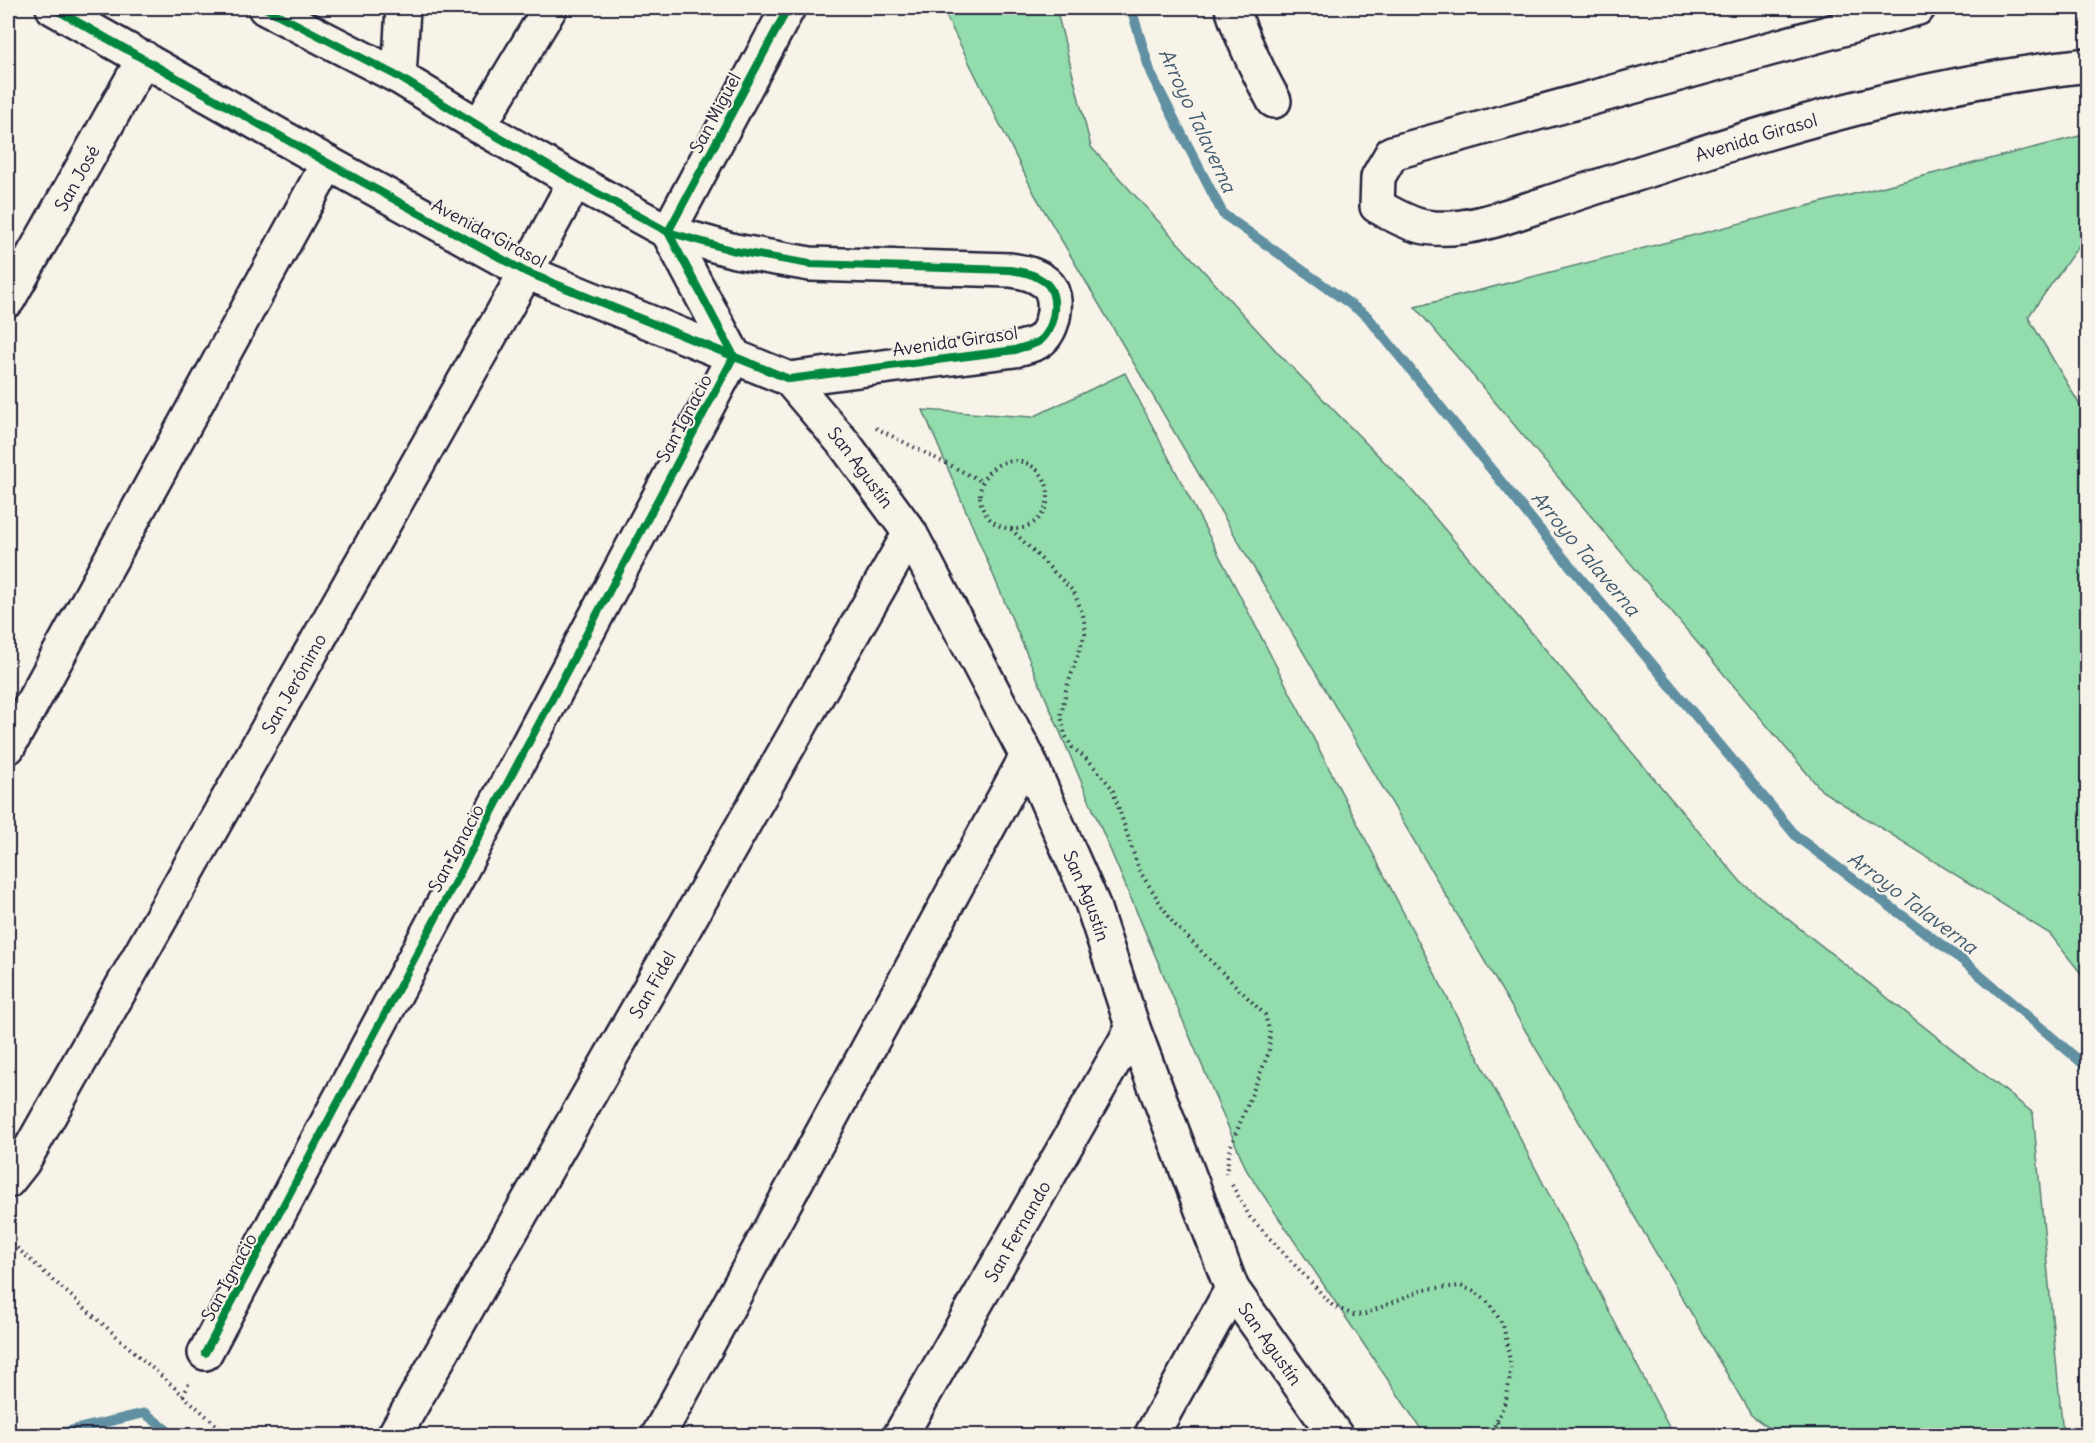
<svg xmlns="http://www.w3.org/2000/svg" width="2095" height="1443" font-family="Delius,sans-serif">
  <rect width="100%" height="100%" fill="#f7f3e8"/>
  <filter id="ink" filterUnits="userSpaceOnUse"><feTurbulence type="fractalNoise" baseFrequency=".0167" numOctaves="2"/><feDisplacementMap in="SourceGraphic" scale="12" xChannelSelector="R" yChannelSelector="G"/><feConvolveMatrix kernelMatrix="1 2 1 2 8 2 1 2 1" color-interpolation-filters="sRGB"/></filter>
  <g filter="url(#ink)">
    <path fill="#93dcac" stroke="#5a7f74" stroke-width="1.5" d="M 942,8 L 1056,8 L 1091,147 L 1279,354 L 1409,487 L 1741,882 L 2033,1113 L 2063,1435 L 1778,1435 L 1751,1415 L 1035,195 Z
      M 2087,134 L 2087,234 L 2028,317 L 2087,417 L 2087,981 L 2050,934 L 1822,791 L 1415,307 Z
      M 1125,373 L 1673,1435 L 1425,1435 L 1247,1171 L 923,410 L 1033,417 Z"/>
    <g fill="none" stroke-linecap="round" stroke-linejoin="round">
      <path stroke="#6090a2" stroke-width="10" d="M 1131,8 L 1151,74 L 1223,214 L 1367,316 L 1546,537 L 1797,837 L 1962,960 L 2088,1068
        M 47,1436 L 145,1413 L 174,1436"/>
      <defs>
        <g id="street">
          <path d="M 53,8 L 328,163 L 526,272 L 789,379 L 1015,350 C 1022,347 1031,346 1038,342 C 1054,333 1061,296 1046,283 C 1035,274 1024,272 1010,270 L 810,264 L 735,251 L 668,232 L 575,181 L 479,126 L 399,77 L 265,8"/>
          <path d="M 1232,8 C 1243,41 1257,70 1274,101"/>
          <path id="s1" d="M 1918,8 L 1392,153 L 1378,177 L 1377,206 C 1409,224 1424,232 1462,227 C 1490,224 1518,212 1545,204 C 1592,188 1640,173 1687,158 C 1818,115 1951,80 2088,65"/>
          <path d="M 399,77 L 403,8"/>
          <path d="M 479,126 L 550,8"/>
          <path id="s2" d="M 8,300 L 144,58"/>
          <path id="s3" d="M 789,379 L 846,446 L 910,533 L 1027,756 L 1092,903 L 1133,1028 L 1232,1289 L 1336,1436"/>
          <path d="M 8,747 L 328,163"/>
          <path id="s4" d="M 8,1181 L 23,1162 L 526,272 L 575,181"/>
          <path d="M 205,1353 L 734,356 L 668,232 L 788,8"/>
          <path id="s5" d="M 394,1436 L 910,533"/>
          <path d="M 658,1436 L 1027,756"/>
          <path id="s6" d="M 900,1436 L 1133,1028"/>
          <path d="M 1151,1436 L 1232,1289"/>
        </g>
      </defs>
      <use href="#street" stroke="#22223b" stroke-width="38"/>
      <path stroke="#22223b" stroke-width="4" stroke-dasharray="1.5 4.5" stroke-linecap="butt" d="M 876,428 L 983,482
        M980 495a34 34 0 1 1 68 0a34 34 0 1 1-68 0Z
        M 1011,529 L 1074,592 L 1083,615 L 1086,631 L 1066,690 L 1061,716 L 1065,735 L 1072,747 L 1090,762 L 1112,788 L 1139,870 L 1173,923 L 1265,1015 L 1270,1033 L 1269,1052 L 1230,1148 L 1226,1174
        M 1232,1185 L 1250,1217 L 1333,1306 L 1354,1315 L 1365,1314 L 1424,1289 L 1461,1286 L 1477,1293 L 1490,1304 L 1503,1325 L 1508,1347 L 1511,1371 L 1506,1400 L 1490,1436
        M 8,1240 L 229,1436
        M 183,1396 L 189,1383
        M 1497,1422 L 1503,1436"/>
      <use href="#street" stroke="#f7f3e8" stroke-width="33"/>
      <defs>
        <path id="cycleway" d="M 53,8 L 328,163 L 526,272 L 789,379 L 1015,350 C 1022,347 1031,346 1038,342 C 1054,333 1061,296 1046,283 C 1035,274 1024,272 1010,270 L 810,264 L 735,251 L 668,232 L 575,181 L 479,126 L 399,77 L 265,8
          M 205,1353 L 734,356 L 668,232 L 788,8"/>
      </defs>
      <use href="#cycleway" stroke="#f7f3e8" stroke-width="11"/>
      <use href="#cycleway" stroke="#00873e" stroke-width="8"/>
    </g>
  </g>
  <g text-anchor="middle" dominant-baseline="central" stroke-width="4.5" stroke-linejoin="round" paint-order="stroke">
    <g font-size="18" fill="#22223b" stroke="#f7f3e8">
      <text transform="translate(715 113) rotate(-62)">San Miguel</text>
      <text stroke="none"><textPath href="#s1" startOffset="1000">Avenida Girasol</textPath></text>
      <text stroke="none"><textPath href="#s2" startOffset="140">San José</textPath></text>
      <text transform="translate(489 233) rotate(28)">Avenida Girasol</text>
      <text transform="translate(955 341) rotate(-8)">Avenida Girasol</text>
      <text transform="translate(684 418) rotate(-62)">San Ignacio</text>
      <text stroke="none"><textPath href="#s3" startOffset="114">San Agustín</textPath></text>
      <text stroke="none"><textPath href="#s4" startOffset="574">San Jerónimo</textPath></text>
      <text transform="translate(456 848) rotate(-62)">San Ignacio</text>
      <text stroke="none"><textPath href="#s3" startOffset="600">San Agustín</textPath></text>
      <text stroke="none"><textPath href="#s5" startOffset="520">San Fidel</textPath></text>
      <text stroke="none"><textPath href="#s6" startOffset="236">San Fernando</textPath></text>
      <text transform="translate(229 1277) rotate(-62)">San Ignacio</text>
      <text stroke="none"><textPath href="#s3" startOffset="1086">San Agustín</textPath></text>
    </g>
    <g font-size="20" font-style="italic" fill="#41596e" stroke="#f7f3e8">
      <text transform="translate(1198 120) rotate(65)">Arroyo Talaverna</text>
      <text transform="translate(1586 553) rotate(50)">Arroyo Talaverna</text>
      <text transform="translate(1913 902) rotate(37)">Arroyo Talaverna</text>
    </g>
  </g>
  <rect width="2095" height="1443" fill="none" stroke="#f7f3e8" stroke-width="30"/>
  <rect x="15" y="15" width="2065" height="1413" fill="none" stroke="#22223b" stroke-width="2" filter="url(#ink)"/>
</svg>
